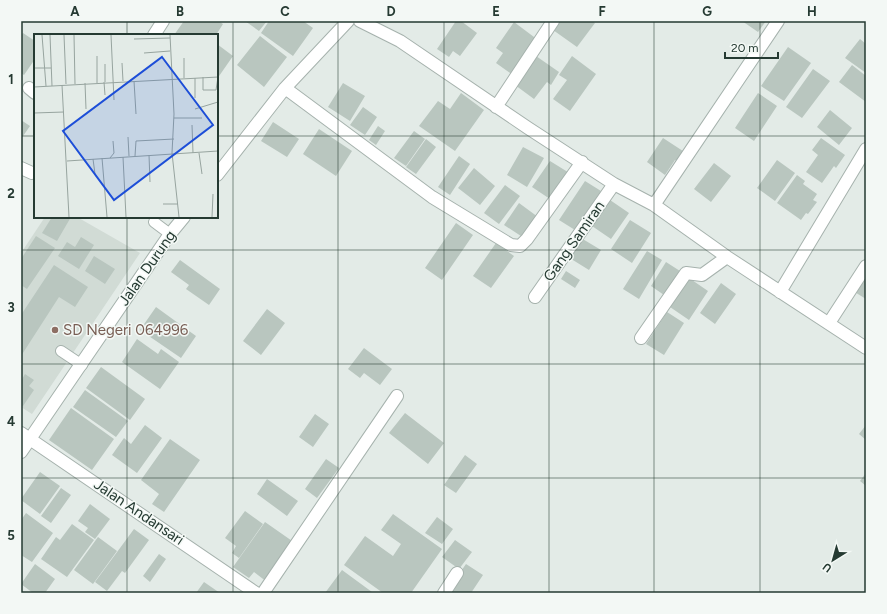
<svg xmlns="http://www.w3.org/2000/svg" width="887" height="614" font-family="Figtree,sans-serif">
  <rect width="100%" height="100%" fill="#e3ebe7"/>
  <path fill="#d1dbd5" d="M 45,217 L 77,217 L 140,253 L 32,414 L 21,407 L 21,303 L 23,300 L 21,299 L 21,253 Z"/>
  <path fill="#b9c6bf" d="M 184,21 L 218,21 L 223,24 L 216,35 L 174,35 Z
    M 245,21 L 267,21 L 259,31 Z
    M 269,21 L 303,21 L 313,28 L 293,56 L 261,33 Z
    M 456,21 L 461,21 L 477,33 L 460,56 L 453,51 L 449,57 L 437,49 Z
    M 560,21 L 592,21 L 595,23 L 577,47 L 553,30 Z
    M 742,21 L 766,21 L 758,32 Z
    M 514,22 L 538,40 L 513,75 L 496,63 L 503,53 L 496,48 Z
    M 23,33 L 35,41 L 35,59 L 24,75 L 21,73 L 21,36 Z
    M 260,36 L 287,57 L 264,87 L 237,65 Z
    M 860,39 L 866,44 L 866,73 L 845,58 Z
    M 217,44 L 233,56 L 217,79 Z
    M 788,47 L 811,63 L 784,101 L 761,86 Z
    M 536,56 L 559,72 L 551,85 L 547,82 L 534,99 L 515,85 Z
    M 572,56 L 596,74 L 570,111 L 553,99 L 567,80 L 559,75 Z
    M 852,65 L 866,76 L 866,102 L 839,82 Z
    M 813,69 L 830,81 L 802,118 L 786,107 Z
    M 343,83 L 365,96 L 350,121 L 328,107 Z
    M 461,93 L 484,110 L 455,151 L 419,126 L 438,101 L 450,109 Z
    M 758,93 L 777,106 L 754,141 L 735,128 Z
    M 363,107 L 377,117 L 365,135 L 350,125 Z
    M 830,110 L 852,128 L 839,145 L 817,127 Z
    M 21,120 L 30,126 L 21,139 Z
    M 273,122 L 299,139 L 287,157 L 261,141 Z
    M 378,126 L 385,131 L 376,145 L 369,140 Z
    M 319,129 L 352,151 L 336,176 L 303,154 Z
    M 414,131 L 425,139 L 406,166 L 394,158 Z
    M 663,138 L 686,153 L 680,163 L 675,160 L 665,175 L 647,162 Z
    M 821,138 L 845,155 L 836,168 L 834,166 L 822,183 L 806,172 L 818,155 L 812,150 Z
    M 426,139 L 436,147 L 416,174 L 406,167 Z
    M 523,147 L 544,158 L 527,187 L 507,175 Z
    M 459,156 L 470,164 L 450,195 L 438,187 Z
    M 777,160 L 795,173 L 775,201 L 757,188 Z
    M 550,161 L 571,174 L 553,201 L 532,187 Z
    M 714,163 L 731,176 L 711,202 L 694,189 Z
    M 474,168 L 495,186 L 480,205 L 458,188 Z
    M 797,175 L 805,181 L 803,184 L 817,194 L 813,200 L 817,202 L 808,214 L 806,213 L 801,220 L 777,203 Z
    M 585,181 L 601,191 L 575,230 L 559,220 Z
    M 505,185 L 520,196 L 499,224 L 484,213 Z
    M 610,200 L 629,213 L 611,239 L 592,226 Z
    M 519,203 L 538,217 L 524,238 L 504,225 Z
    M 52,217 L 71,217 L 57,241 L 42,233 Z
    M 630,220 L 651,233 L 632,263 L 611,249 Z
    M 456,223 L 473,235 L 442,280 L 425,268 Z
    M 36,236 L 55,248 L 27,289 L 21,285 L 21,259 Z
    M 81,237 L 94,245 L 79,269 L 58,256 L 67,242 L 75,247 Z
    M 581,238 L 601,250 L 589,270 L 568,257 Z
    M 496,243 L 514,256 L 491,288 L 473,276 Z
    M 647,251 L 662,260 L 639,299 L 623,289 Z
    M 94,256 L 115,269 L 105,284 L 85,271 Z
    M 180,260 L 220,289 L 209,305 L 186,289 L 189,285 L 171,272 Z
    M 666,262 L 680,271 L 664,295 L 651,286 Z
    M 54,265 L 88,287 L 75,307 L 59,297 L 21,356 L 21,315 Z
    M 566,271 L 580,280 L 575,288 L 561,279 Z
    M 866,273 L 866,299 L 853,291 Z
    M 689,278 L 708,291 L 689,320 L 670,307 Z
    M 721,283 L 736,294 L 715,324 L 700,313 Z
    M 156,307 L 196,336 L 181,358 L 140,330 Z
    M 267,309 L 285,323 L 261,355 L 243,341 Z
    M 667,312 L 684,323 L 664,355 L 646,344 Z
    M 137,339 L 158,354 L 161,349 L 179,362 L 160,389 L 122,362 Z
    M 364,348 L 392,369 L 380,385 L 364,373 L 360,378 L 348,369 Z
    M 101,367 L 145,399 L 130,420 L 86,388 Z
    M 25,374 L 34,380 L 29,386 L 34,390 L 23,406 L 21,405 L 21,381 Z
    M 85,390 L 128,421 L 116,437 L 73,407 Z
    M 71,408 L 114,439 L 92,470 L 49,440 Z
    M 405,413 L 444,443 L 428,464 L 389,433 Z
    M 315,414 L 329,424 L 313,447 L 299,437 Z
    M 145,425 L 162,438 L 137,473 L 112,455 L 124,438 L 131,444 Z
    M 866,425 L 866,440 L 859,434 Z
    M 170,439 L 200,460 L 164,512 L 152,504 L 159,494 L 141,480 Z
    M 465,455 L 477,464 L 456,493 L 444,485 Z
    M 326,459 L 339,468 L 317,498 L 305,489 Z
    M 40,472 L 60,486 L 40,514 L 21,500 L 21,499 Z
    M 866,473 L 866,486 L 860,481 Z
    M 267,479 L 298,501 L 287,516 L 257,494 Z
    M 61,488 L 71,495 L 51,523 L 41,516 Z
    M 90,504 L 110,519 L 95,539 L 85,532 L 88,528 L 78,521 Z
    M 245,511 L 263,524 L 239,558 L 232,553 L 236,546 L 225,538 Z
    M 26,513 L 53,533 L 32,562 L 21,555 L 21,520 Z
    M 393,514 L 442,549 L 411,593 L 383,593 L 344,565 L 365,536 L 393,556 L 401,544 L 381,530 Z
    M 437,517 L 453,529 L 442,544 L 425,533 Z
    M 265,522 L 295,543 L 267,582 L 254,572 L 249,578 L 233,567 Z
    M 72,524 L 94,540 L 67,577 L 41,559 L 56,537 L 60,540 Z
    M 134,529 L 149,540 L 125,573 L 122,571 L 107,591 L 95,582 Z
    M 98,537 L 117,551 L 93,584 L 74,570 Z
    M 455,540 L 472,552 L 459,569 L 442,557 Z
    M 159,554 L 166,559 L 150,582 L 143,576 Z
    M 35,564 L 55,579 L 45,593 L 33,593 L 21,584 Z
    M 466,564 L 483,575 L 471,593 L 446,593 Z
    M 342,570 L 372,592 L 371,593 L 325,593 Z
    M 204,582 L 220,593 L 196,593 Z"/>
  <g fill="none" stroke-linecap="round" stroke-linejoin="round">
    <defs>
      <path id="service" d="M 154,222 L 170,234
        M 61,351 L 82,365"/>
      <path id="minor" d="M 360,21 L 400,41 L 528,128 L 614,184 L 654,205 L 727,257 L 866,348
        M 154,35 L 163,21
        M 29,88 L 35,93
        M 285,88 L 432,197 L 511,245 L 520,246 L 527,239 L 582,162
        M 496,107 L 553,21
        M 21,168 L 32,173
        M 217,175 L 285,88 L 348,21
        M 654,205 L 778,21
        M 780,292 L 866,149
        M 535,297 L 614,184
        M 829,323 L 866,266
        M 641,338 L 686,273 L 702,275 L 727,257
        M 21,452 L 170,234 L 184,217
        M 263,593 L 397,396
        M 444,593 L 457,573"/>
      <path id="tertiary" d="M 21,433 L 256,593"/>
    </defs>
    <use href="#service" stroke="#a6b2ad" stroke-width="12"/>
    <use href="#minor" stroke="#a6b2ad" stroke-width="14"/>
    <use href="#tertiary" stroke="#a6b2ad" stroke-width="14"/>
    <use href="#service" stroke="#fff" stroke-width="10"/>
    <use href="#minor" stroke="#fff" stroke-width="12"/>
    <use href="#tertiary" stroke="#fff" stroke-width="12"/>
  </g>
  <path fill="none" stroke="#253a32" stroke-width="1" stroke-opacity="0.55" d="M 127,21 L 127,35M 233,21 L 233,593M 338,21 L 338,593M 444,21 L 444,593M 549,21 L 549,593M 654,21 L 654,593M 760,21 L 760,593M 21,136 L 35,136M 217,136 L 866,136M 127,217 L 127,593M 21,250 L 866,250M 21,364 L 866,364M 21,478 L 866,478"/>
  <circle fill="#8d6e63" stroke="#f3f8f5" stroke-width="1.5" cx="55" cy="330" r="4"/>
  <g text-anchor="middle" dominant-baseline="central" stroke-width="3" stroke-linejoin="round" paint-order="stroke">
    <g font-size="15" fill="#253a32" stroke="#f3f8f5">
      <text transform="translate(574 241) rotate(-55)">Gang Samiran</text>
      <text transform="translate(147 268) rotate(-55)">Jalan Durung</text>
      <text transform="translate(139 512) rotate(34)">Jalan Andansari</text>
    </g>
    <g font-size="15" fill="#785e54" stroke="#f3f8f5" text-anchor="start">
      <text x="63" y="330">SD Negeri 064996</text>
    </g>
  </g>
  <g transform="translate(34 34)">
    <rect width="184" height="184" fill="#e3ebe7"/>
    <path fill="none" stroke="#97a49f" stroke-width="1" d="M 8,1 L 12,52M 16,1 L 18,52M 30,1 L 32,50M 40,1 L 41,50M 77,1 L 80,66M 136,1 L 140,80 L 138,119 L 145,183M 100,5 L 136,4M 110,19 L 136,17M 63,22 L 63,49M 150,24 L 150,44M 88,29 L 89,47M 71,30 L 71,48M 0,34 L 17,34M 169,43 L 169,56 L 182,56 L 184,43M 100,47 L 102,80M 70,48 L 71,61M 51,49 L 52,75M 28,51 L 35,183M 0,53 L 184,43M 161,64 L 161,44M 161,75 L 184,68M 0,79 L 30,78M 140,84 L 168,84M 158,91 L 159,119M 94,103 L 95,122M 165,119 L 168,140M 115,121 L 116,148M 101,122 L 102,107 L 140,105M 89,123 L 92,183M 68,124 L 73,183M 76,124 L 80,119 L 79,107M 59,125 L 61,140M 33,127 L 184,117M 129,170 L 144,170M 178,183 L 179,160"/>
    <path fill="#1d4ed8" fill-opacity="0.15" stroke="#1d4ed8" stroke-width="2" d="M 128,23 L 179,91 L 80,166 L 29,97 Z"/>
    <rect width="184" height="184" fill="none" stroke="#253a32" stroke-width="2"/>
  </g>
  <rect width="887" height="614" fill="none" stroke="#f3f8f5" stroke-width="44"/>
  <g transform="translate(833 560) rotate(217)" stroke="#f3f8f5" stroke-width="3" paint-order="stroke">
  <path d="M0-3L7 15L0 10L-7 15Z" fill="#253a32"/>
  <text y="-6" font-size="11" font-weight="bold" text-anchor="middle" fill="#253a32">U</text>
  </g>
  <path d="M725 52v6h53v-6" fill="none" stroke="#253a32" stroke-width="2"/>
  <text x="731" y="52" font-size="12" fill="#253a32" stroke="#f3f8f5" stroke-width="3" paint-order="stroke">20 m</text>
  <rect x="22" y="22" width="843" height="570" fill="none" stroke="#253a32" stroke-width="1.5"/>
  <g font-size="13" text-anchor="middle" font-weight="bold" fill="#253a32">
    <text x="75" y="16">A</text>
    <text x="180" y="16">B</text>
    <text x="285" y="16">C</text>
    <text x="391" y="16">D</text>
    <text x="496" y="16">E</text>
    <text x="602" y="16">F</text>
    <text x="707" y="16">G</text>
    <text x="812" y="16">H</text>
    <text x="11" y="84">1</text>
    <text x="11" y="198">2</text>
    <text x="11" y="312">3</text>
    <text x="11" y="426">4</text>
    <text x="11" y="540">5</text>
  </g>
</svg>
